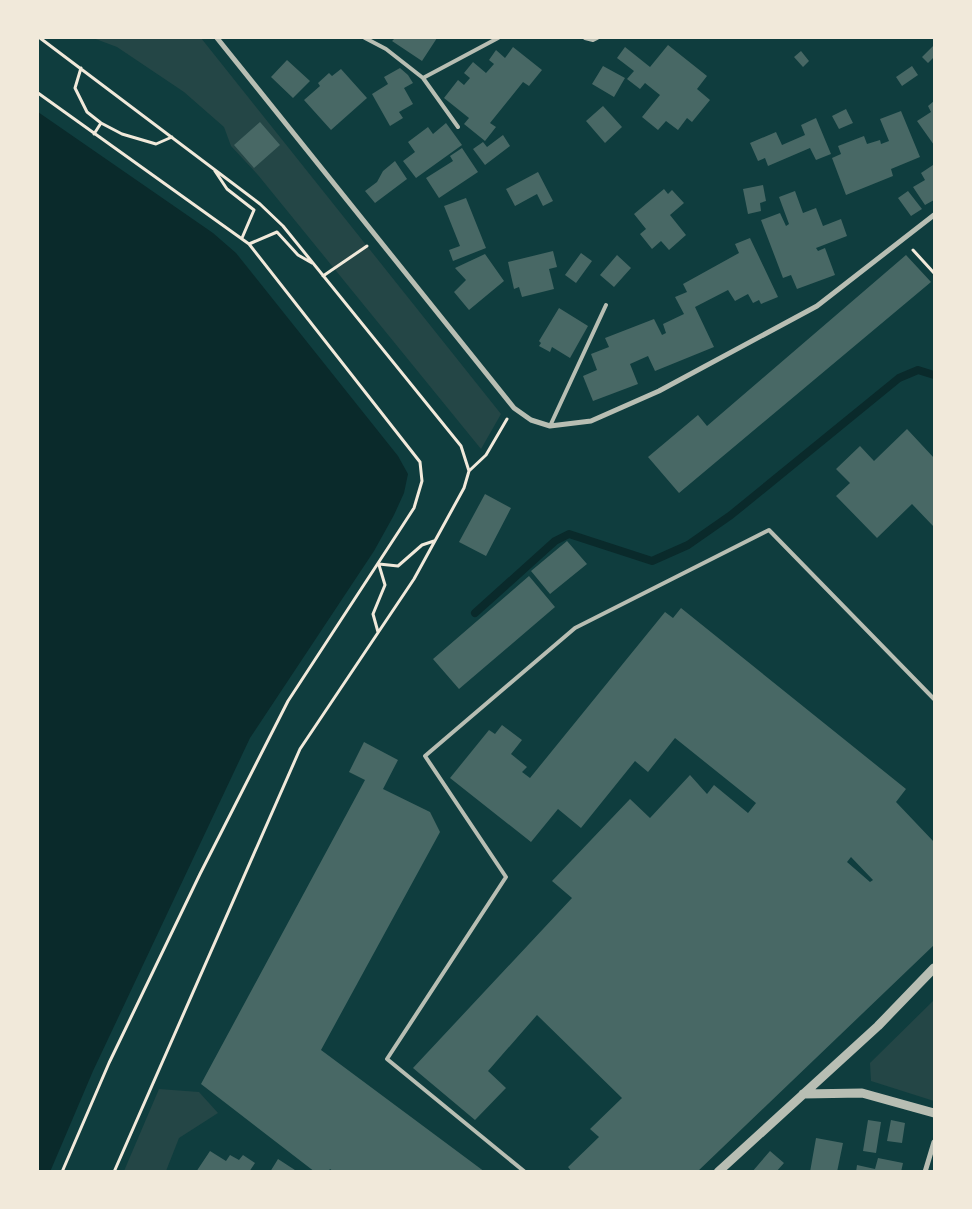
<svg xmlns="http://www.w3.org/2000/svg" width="972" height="1209" font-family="'Sofia Sans Condensed',sans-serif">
  <rect width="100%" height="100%" fill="#0f3d3e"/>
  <path fill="#244646" d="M 93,38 L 201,38 L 501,414 L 481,449 L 258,175 L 231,146 L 224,127 L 184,92 L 117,47 Z
    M 934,1000 L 934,1101 L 871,1081 L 870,1063 Z
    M 159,1089 L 199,1092 L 218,1113 L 179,1138 L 166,1171 L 124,1171 Z"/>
  <path fill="#0a2a2b" d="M 38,112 L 213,233 L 236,253 L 398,456 L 408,474 L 404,493 L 394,515 L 374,551 L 250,738 L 93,1071 L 50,1172 L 38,1171 Z"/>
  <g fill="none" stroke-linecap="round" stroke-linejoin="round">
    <path stroke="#0a2a2b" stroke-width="8" d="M 475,613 L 555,541 L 569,534 L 652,561 L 688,545 L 731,515 L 899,378 L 918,370 L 934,375"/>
  </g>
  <path fill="#486865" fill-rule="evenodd" d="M 395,38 L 437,38 L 422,61 L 392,41 Z
    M 668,45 L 707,76 L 697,89 L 710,100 L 692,122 L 687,118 L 678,130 L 666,121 L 658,130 L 642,117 L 660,95 L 645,83 L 640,89 L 627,79 L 634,71 L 617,58 L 625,47 L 650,67 Z
    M 934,45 L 934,57 L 928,63 L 922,57 Z
    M 513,47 L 542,70 L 529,86 L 523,82 L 490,123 L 496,127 L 485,141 L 464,124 L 469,118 L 444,98 L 458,80 L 464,85 L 470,78 L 464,73 L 473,62 L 486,73 L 494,64 L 489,60 L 496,50 L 505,58 Z
    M 801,51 L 809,61 L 803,67 L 794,57 Z
    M 287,60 L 310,81 L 293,98 L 271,77 Z
    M 603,66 L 625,78 L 614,97 L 592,84 Z
    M 912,66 L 918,75 L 902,86 L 896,77 Z
    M 400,68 L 408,75 L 413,83 L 404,88 L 413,104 L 399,112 L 403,118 L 390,126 L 372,94 L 388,84 L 384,77 Z
    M 341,69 L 367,98 L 331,130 L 304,100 L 320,86 L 318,83 L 329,73 L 332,76 Z
    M 934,101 L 934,145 L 917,121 L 931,112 L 928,106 Z
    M 603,106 L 622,127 L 605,143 L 586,121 Z
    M 846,109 L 853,123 L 839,129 L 832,116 Z
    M 901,111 L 920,157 L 891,169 L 893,176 L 846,195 L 832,158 L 841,154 L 838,146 L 864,136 L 867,144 L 880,140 L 881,144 L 889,141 L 880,119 Z
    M 816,118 L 831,154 L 816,160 L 810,148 L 768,166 L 765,158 L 758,161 L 750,143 L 776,132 L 782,145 L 805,135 L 801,125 Z
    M 260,122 L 280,145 L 254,168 L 234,145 Z
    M 446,123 L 462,145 L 416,178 L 403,161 L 415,152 L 408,142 L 428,127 L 433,134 Z
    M 503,135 L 510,146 L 485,165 L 473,149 L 483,142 L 487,147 Z
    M 462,148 L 478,172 L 439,198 L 426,178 L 453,161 L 450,156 Z
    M 395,161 L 407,179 L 375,203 L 365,191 L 377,182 L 383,171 Z
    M 933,165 L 934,167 L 934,200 L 925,205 L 913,187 L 925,180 L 921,173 Z
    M 538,172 L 553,201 L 543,206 L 537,194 L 515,206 L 506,189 Z
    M 763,185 L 766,201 L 760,203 L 761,211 L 748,214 L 743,189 Z
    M 664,189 L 668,194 L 672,190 L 684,203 L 670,215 L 686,235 L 669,250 L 661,241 L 652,249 L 640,234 L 646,229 L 634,214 Z
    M 795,191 L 803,213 L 816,208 L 823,226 L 841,219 L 847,236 L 816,248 L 818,251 L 825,248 L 835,275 L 797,289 L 791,275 L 783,278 L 761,220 L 780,213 L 786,226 L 789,224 L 779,197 Z
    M 908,191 L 922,209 L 911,216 L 898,198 Z
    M 466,198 L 486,248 L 453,261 L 449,250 L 460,246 L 444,206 Z
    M 750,238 L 778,297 L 761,304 L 759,300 L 753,303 L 748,294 L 735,301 L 728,290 L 695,307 L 714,347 L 655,371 L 648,356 L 630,364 L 638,384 L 593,401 L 583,376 L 597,370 L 591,354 L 609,347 L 605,338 L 654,319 L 662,335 L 666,333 L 663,324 L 684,314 L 675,297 L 687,292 L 683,284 L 739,253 L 735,244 Z
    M 553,251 L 557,267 L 549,269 L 554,289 L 522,297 L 519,287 L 514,289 L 508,262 Z
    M 581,253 L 592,261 L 576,283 L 565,275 Z
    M 485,254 L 504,281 L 469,310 L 454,292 L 466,280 L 455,268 Z
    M 617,255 L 631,268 L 614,287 L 600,275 Z
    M 906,255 L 931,282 L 679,493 L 648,457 L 698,415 L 707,426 Z
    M 559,308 L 588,326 L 570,358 L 552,347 L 550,352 L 539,346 L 541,343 L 539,341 Z
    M 907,429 L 934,458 L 934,527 L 912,504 L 877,538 L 836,496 L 850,483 L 836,469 L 860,446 L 874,461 Z
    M 485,494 L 511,508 L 486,556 L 459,542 Z
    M 567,541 L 587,564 L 550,594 L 531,571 Z
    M 529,576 L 555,607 L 459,689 L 433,659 Z
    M 681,608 L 906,789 L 896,802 L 934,842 L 934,945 L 697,1172 L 572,1172 L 568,1167 L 599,1137 L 590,1129 L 622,1098 L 537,1015 L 488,1071 L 506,1088 L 475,1120 L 413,1068 L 572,898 L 552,881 L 630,799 L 650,818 L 690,775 L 707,794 L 714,785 L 748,813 L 756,803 L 675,738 L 648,772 L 635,761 L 581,828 L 558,809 L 531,842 L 450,778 L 489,730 L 495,734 L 502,725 L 522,740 L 511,754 L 527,767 L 522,772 L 530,778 L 665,612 L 673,618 ZM 851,857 L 873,880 L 870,882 L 847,862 Z
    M 364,742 L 398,760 L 383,789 L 430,812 L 440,832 L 321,1050 L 485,1172 L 334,1172 L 330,1169 L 328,1172 L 315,1172 L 201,1084 L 365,780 L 349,772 Z
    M 868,1120 L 881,1122 L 876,1153 L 863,1151 Z
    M 891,1120 L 905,1123 L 902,1143 L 887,1141 Z
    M 816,1138 L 843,1143 L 837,1172 L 810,1172 Z
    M 210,1151 L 226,1161 L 230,1155 L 239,1160 L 243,1155 L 255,1163 L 249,1172 L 196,1172 Z
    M 770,1151 L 784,1163 L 776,1172 L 752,1172 Z
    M 878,1158 L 903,1163 L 901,1172 L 856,1172 L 857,1165 L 875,1169 Z
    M 278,1159 L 298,1172 L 270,1172 Z"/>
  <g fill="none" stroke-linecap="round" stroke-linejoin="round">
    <path stroke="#f1e9da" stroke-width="3" d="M 40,38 L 260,204 L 283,226 L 461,446 L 469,471 L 464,488 L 414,579 L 300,749 L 114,1172
      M 81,68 L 75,88 L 87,112 L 101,123 L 122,134 L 156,144 L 172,137
      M 38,93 L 249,244 L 420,462 L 422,481 L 414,508 L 401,528 L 288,701 L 200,874 L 109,1063 L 62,1172
      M 94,134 L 101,123
      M 215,171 L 227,189 L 254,210 L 242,238
      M 249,244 L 277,232 L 298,255 L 312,263
      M 913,250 L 934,273
      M 323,276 L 367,246
      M 469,471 L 486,455 L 507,419
      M 379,564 L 398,566 L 422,545 L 434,541
      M 378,632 L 373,614 L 385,585 L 379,565"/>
    <path stroke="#b8beb3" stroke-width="4" d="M 365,38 L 386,49 L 423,78 L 458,127
      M 585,38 L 593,40 L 597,38
      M 423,78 L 498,38
      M 550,426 L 606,305
      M 525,1172 L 387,1059 L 506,877 L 425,756 L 575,628 L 769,530 L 934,699"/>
    <path stroke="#b8beb3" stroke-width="5" d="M 217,38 L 514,408 L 531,420 L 550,426 L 591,421 L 659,391 L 817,306 L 934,215
      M 925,1172 L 934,1142"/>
    <path stroke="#b8beb3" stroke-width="9" d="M 803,1094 L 862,1093 L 934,1113
      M 718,1172 L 878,1026 L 934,968"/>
  </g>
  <rect width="972" height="1209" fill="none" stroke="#f1e9da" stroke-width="78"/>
</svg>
